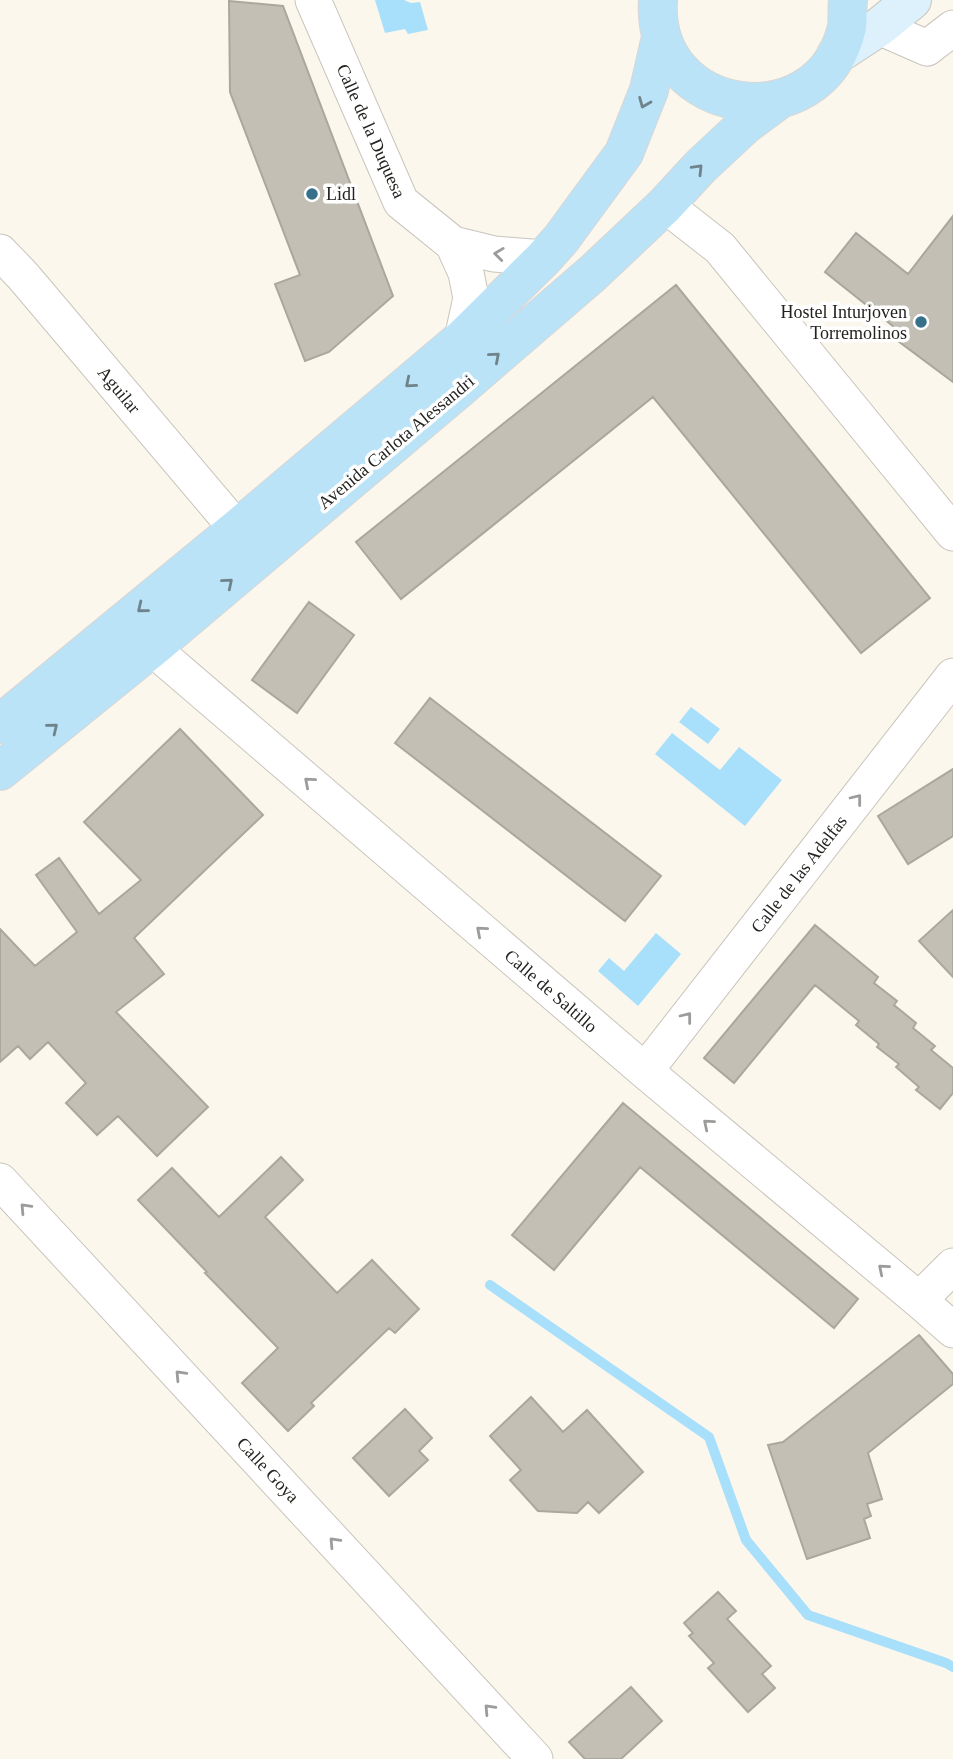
<svg xmlns="http://www.w3.org/2000/svg" width="953" height="1759" font-family="Georgia,serif">
  <rect width="100%" height="100%" fill="#fbf7ed"/>
  <path fill="#a8dffb" d="M 375,0 L 404,0 L 411,3 L 420,2 L 428,30 L 408,34 L 405,29 L 385,33 Z
    M 691,707 L 720,729 L 708,744 L 679,722 Z
    M 672,733 L 720,770 L 739,747 L 782,780 L 745,826 L 655,754 Z
    M 656,933 L 681,954 L 638,1006 L 598,971 L 609,958 L 624,971 Z"/>
  <g fill="none" stroke-linecap="round" stroke-linejoin="round">
    <path stroke="#a8dffb" stroke-width="10" d="M 490,1285 L 709,1437 L 746,1540 L 808,1615 L 946,1663 L 953,1667"/>
  </g>
  <path fill="#c3bfb5" stroke="#aba79e" stroke-width="2" d="M 229,1 L 283,6 L 393,296 L 329,352 L 305,361 L 275,284 L 300,275 L 230,92 Z
    M 953,216 L 953,382 L 894,338 L 899,331 L 825,272 L 856,233 L 908,274 Z
    M 676,285 L 930,598 L 861,653 L 653,397 L 401,599 L 356,542 Z
    M 309,602 L 354,635 L 297,713 L 252,680 Z
    M 430,698 L 661,876 L 625,921 L 395,743 Z
    M 180,729 L 263,815 L 134,938 L 164,974 L 116,1012 L 208,1107 L 157,1156 L 118,1116 L 97,1135 L 66,1103 L 86,1083 L 48,1042 L 30,1059 L 18,1046 L 0,1062 L 0,929 L 35,966 L 77,932 L 36,875 L 59,858 L 99,914 L 141,880 L 84,822 Z
    M 953,769 L 953,836 L 908,864 L 878,816 Z
    M 953,910 L 953,977 L 919,941 Z
    M 815,925 L 878,977 L 874,983 L 897,1001 L 894,1005 L 916,1023 L 913,1028 L 935,1046 L 931,1050 L 953,1068 L 953,1093 L 940,1109 L 916,1090 L 919,1087 L 896,1067 L 899,1064 L 877,1047 L 879,1044 L 856,1025 L 859,1021 L 815,985 L 734,1083 L 704,1058 Z
    M 623,1103 L 858,1299 L 834,1328 L 640,1167 L 554,1270 L 512,1235 Z
    M 281,1157 L 303,1180 L 265,1217 L 337,1293 L 372,1260 L 419,1309 L 395,1333 L 389,1328 L 311,1403 L 314,1406 L 288,1431 L 242,1383 L 278,1348 L 205,1273 L 207,1272 L 138,1200 L 172,1168 L 219,1217 Z
    M 919,1335 L 953,1374 L 953,1384 L 868,1453 L 882,1499 L 867,1504 L 871,1516 L 864,1519 L 870,1538 L 807,1559 L 768,1445 L 783,1442 Z
    M 531,1397 L 563,1432 L 587,1410 L 643,1472 L 599,1513 L 588,1502 L 577,1513 L 538,1511 L 510,1480 L 521,1470 L 490,1436 Z
    M 405,1409 L 432,1438 L 419,1451 L 428,1460 L 389,1496 L 353,1458 Z
    M 718,1592 L 736,1611 L 727,1619 L 771,1666 L 762,1674 L 775,1688 L 748,1712 L 708,1668 L 714,1663 L 689,1636 L 693,1633 L 684,1623 Z
    M 631,1687 L 662,1721 L 621,1759 L 585,1759 L 569,1742 Z"/>
  <g fill="none" stroke-linecap="round" stroke-linejoin="round">
    <defs>
      <path id="street" d="M 313,0 L 401,202 L 453,244 L 494,254 L 544,258
        M 879,27 L 927,48 L 953,28
        M 665,205 L 720,248 L 953,533
        M 453,244 L 466,273 L 471,298 L 462,339
        M 0,252 L 23,276 L 237,529
        M 152,648 L 645,1071 L 919,1300 L 953,1330
        M 645,1071 L 953,676
        M 0,1181 L 535,1759
        M 919,1300 L 953,1266"/>
      <path id="secondary" d="M 836,55 L 879,27 L 912,0"/>
      <path id="primary" d="M 658,0 C 650,118 821,142 847,27 C 848,18 847,8 848,0
        M 0,724 L 237,529 L 462,339 L 544,258 L 561,239 L 624,153 L 649,90 L 661,37
        M 0,771 L 152,648 L 461,387 L 593,273 L 665,205 L 700,167 L 745,125 L 780,99"/>
    </defs>
    <use href="#street" stroke="#c9c5bc" stroke-width="37"/>
    <use href="#secondary" stroke="#c9c5bc" stroke-width="40"/>
    <use href="#primary" stroke="#d8d7d7" stroke-width="40"/>
    <use href="#street" stroke="#fff" stroke-width="35"/>
    <use href="#secondary" stroke="#dcf1fb" stroke-width="38"/>
    <use href="#primary" stroke="#bae3f7" stroke-width="38"/>
  </g>
  <defs><path id="oneway-chevron" d="M-2-3.5L2.5 0L-2 3.5" fill="none" stroke-width="1.6" stroke-linecap="round" stroke-linejoin="round" transform="scale(1.75)"/></defs>
  <g stroke="#6f838b">
    <use href="#oneway-chevron" transform="translate(644 103) rotate(112)"/>
    <use href="#oneway-chevron" transform="translate(698 169) rotate(-46)"/>
    <use href="#oneway-chevron" transform="translate(495 357) rotate(-41)"/>
    <use href="#oneway-chevron" transform="translate(410 383) rotate(140)"/>
    <use href="#oneway-chevron" transform="translate(228 583) rotate(-40)"/>
    <use href="#oneway-chevron" transform="translate(142 608) rotate(141)"/>
    <use href="#oneway-chevron" transform="translate(53 728) rotate(-39)"/>
  </g>
  <g stroke="#9c9c9a">
    <use href="#oneway-chevron" transform="translate(499 254) rotate(-173)"/>
    <use href="#oneway-chevron" transform="translate(309 782) rotate(-139)"/>
    <use href="#oneway-chevron" transform="translate(857 799) rotate(-52)"/>
    <use href="#oneway-chevron" transform="translate(481 931) rotate(-139)"/>
    <use href="#oneway-chevron" transform="translate(687 1017) rotate(-52)"/>
    <use href="#oneway-chevron" transform="translate(708 1124) rotate(-140)"/>
    <use href="#oneway-chevron" transform="translate(25 1208) rotate(-133)"/>
    <use href="#oneway-chevron" transform="translate(883 1269) rotate(-140)"/>
    <use href="#oneway-chevron" transform="translate(180 1375) rotate(-133)"/>
    <use href="#oneway-chevron" transform="translate(334 1542) rotate(-133)"/>
    <use href="#oneway-chevron" transform="translate(489 1709) rotate(-133)"/>
  </g>
  <g fill="#37708a" stroke="#fff" stroke-width="2.5">
    <circle cx="312" cy="194" r="7"/>
    <circle cx="921" cy="322" r="7"/>
  </g>
  <g text-anchor="middle" dominant-baseline="central" stroke-width="7" stroke-linejoin="round" paint-order="stroke">
    <g font-size="18" fill="#24231f" stroke="#fff">
      <text transform="translate(371 131) rotate(66)">Calle de la Duquesa</text>
      <text transform="translate(119 390) rotate(50)">Aguilar</text>
      <text transform="translate(396 442) rotate(-40)">Avenida Carlota Alessandri</text>
      <text transform="translate(799 874) rotate(-52)">Calle de las Adelfas</text>
      <text transform="translate(551 991) rotate(41)">Calle de Saltillo</text>
      <text transform="translate(268 1470) rotate(47)">Calle Goya</text>
    </g>
    <g font-size="18" fill="#24231f" stroke="#fff" text-anchor="start">
      <text x="326" y="194">Lidl</text>
      <text x="907" y="312" text-anchor="end">Hostel Inturjoven<tspan x="907" dy="21">Torremolinos</tspan></text>
    </g>
  </g>
</svg>
